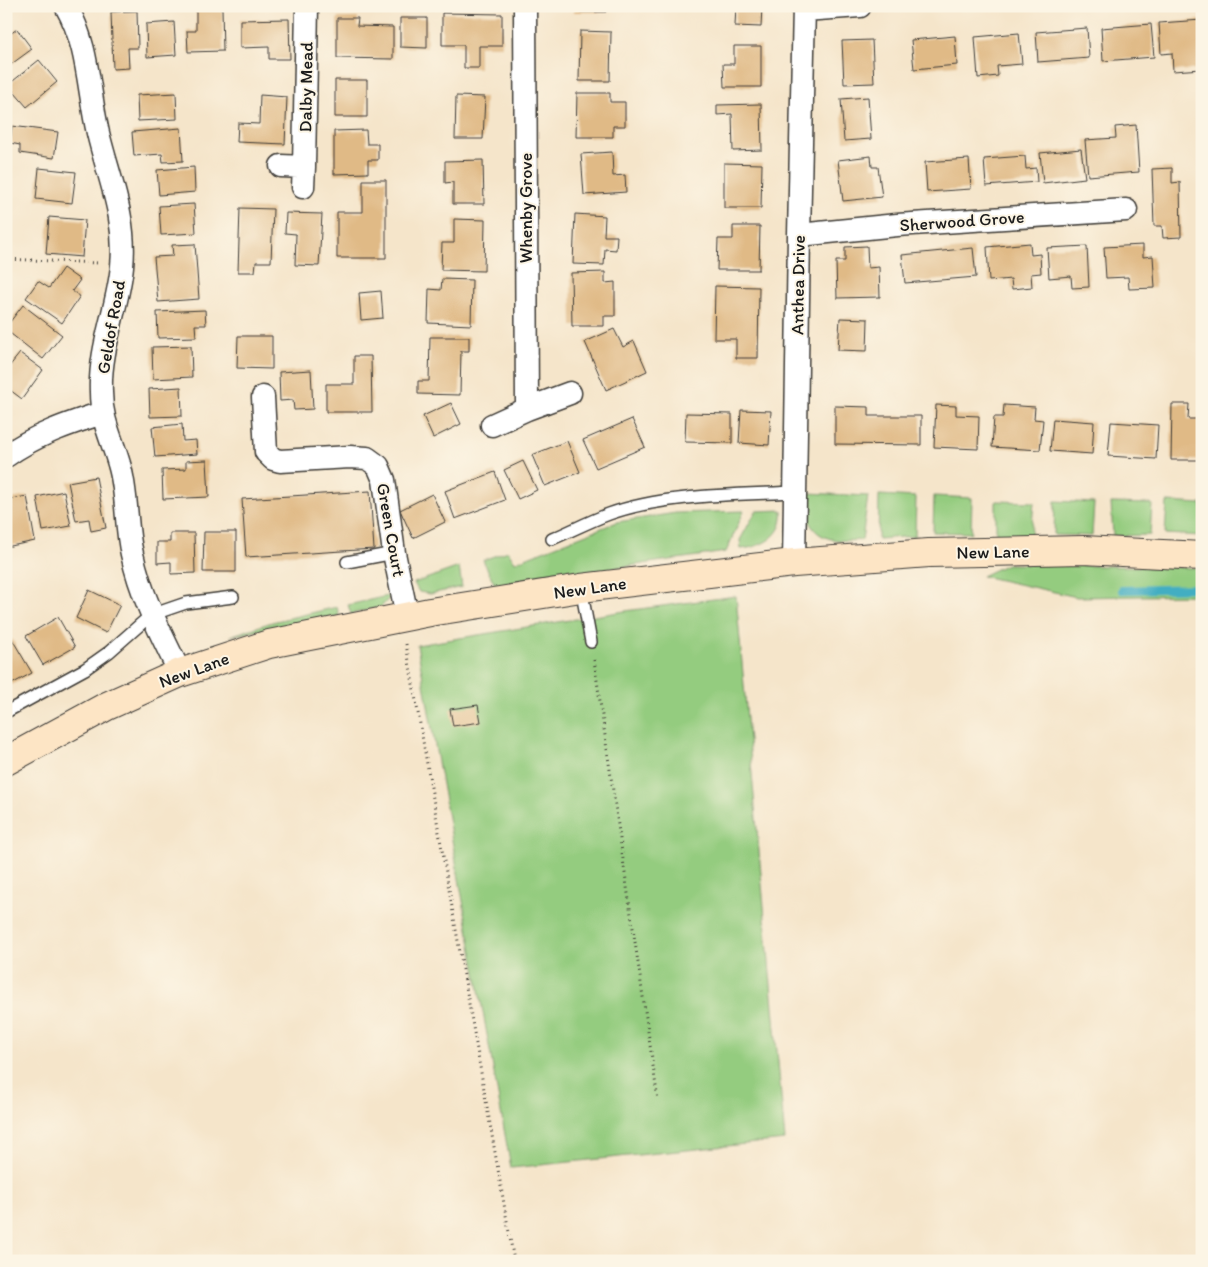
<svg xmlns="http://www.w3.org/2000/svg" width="1208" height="1267" font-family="Itim,sans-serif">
  <rect width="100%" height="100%" fill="#fcf5e5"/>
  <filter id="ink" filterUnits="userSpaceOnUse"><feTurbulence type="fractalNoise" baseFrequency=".02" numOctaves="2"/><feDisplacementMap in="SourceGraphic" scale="10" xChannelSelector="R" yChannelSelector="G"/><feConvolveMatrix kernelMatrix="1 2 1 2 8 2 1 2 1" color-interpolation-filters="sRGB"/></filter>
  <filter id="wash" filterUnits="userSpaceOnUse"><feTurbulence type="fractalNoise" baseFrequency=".0096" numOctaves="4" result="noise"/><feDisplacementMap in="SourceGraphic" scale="20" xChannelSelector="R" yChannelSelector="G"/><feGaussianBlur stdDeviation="1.12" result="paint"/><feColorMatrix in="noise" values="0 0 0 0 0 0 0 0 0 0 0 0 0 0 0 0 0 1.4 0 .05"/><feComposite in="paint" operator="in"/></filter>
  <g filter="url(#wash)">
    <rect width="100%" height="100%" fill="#f5e5ca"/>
    <path fill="#94cc7f" stroke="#58744e" d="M 808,493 L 868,496 L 862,540 C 845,541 822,543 811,525 C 806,516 808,503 808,493 Z
      M 879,495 L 916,497 L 915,536 L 878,539 Z
      M 934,496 L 972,498 L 971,533 L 933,532 Z
      M 996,501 L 1034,502 L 1031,536 L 996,537 Z
      M 1055,501 L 1094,503 L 1092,536 L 1054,535 Z
      M 1167,502 L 1202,504 L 1202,536 L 1165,534 Z
      M 1111,503 L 1152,504 L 1150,535 L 1113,536 Z
      M 782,510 C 785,536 762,547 741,549 L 740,540 L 756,511 Z
      M 744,511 L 726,552 L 495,585 L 483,560 L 508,551 L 515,562 L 617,522 L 676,513 Z
      M 1007,564 L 1202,568 L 1202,595 L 1077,597 L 982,576 Z
      M 459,567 L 462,587 L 430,594 L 419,592 L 414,583 Z
      M 392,595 L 381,607 L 351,614 L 348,605 Z
      M 736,596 L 785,1140 L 511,1168 L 417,645 L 625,611 Z
      M 337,607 L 339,616 L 230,636 L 272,622 Z"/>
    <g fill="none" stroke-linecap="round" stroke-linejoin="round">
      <path stroke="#43aec2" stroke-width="8" d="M 1122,590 L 1202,588"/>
    </g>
    <g id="blocks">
      <path fill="#e0ba86" d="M 575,6 L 606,6 L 606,12 L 574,12 Z
        M 736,6 L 762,6 L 761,27 L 735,26 Z
        M 222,8 L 223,51 L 188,52 L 187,31 L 196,31 L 196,9 Z
        M 137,11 L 138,48 L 128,48 L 129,68 L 113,69 L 111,12 Z
        M 442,13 L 502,14 L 502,46 L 479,46 L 479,68 L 464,68 L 464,45 L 442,45 Z
        M 337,18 L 358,18 L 357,26 L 393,27 L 393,59 L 337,58 Z
        M 400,18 L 427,18 L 427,48 L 400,47 Z
        M 289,19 L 290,59 L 269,59 L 269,47 L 240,48 L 240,20 Z
        M 1202,20 L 1202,69 L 1173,71 L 1172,53 L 1161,54 L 1159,23 Z
        M 174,22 L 176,55 L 147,57 L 146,24 Z
        M 1151,24 L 1154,57 L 1103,61 L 1101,28 Z
        M 1087,28 L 1089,58 L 1038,62 L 1036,32 Z
        M 17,29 L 32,49 L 6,68 L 6,37 Z
        M 580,31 L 611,32 L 610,81 L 579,81 Z
        M 1019,33 L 1022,64 L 997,66 L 998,76 L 978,78 L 975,37 Z
        M 955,36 L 957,65 L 914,69 L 911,40 Z
        M 872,40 L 874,83 L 844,84 L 842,41 Z
        M 734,46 L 761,46 L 761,87 L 724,87 L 723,64 L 734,64 Z
        M 39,60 L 57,82 L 27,107 L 8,85 Z
        M 335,80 L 367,80 L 367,117 L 335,117 Z
        M 176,93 L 177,119 L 138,121 L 137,95 Z
        M 577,93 L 610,93 L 610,102 L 625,102 L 625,126 L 613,126 L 613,137 L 576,137 Z
        M 260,95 L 287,97 L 285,144 L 237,142 L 238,123 L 259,124 Z
        M 456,96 L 485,97 L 483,139 L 455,139 Z
        M 868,97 L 871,139 L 844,141 L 841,99 Z
        M 761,104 L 762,150 L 733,151 L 732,114 L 717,115 L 717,105 Z
        M 1136,125 L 1139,172 L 1088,176 L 1085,140 L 1116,138 L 1115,127 Z
        M 12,126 L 58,132 L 54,158 L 20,153 L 20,145 L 10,143 Z
        M 181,128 L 183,161 L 163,162 L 162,154 L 134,156 L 132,132 Z
        M 366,130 L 367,144 L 378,144 L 378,160 L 368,160 L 368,173 L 334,174 L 334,131 Z
        M 1081,149 L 1085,178 L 1043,183 L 1040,153 Z
        M 612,152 L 613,176 L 625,175 L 626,192 L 584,195 L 581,154 Z
        M 871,156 L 872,167 L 878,167 L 882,197 L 843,201 L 838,160 Z
        M 1025,156 L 1026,169 L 1036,168 L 1037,182 L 986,186 L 984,159 Z
        M 969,159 L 971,189 L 927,192 L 925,162 Z
        M 483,160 L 484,204 L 453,204 L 453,182 L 445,183 L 445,161 Z
        M 724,163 L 762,164 L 761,208 L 724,208 Z
        M 194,167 L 195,192 L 159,195 L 157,170 Z
        M 39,168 L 76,172 L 72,203 L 36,199 Z
        M 1172,168 L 1172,183 L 1180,182 L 1181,237 L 1163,238 L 1162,226 L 1154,226 L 1152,169 Z
        M 363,180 L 386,180 L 386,258 L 337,258 L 337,212 L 363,212 Z
        M 194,204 L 196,233 L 161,235 L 159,206 Z
        M 240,208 L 273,209 L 271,262 L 256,262 L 255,272 L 238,272 Z
        M 286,213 L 322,214 L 319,266 L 295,265 L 296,234 L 285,233 Z
        M 575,214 L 605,216 L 604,236 L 617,236 L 616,250 L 605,249 L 604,265 L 573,264 Z
        M 49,217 L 85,220 L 82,257 L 46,254 Z
        M 454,219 L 485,220 L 484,271 L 441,270 L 442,243 L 454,243 Z
        M 733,226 L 760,226 L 759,270 L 717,270 L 718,239 L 733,239 Z
        M 1030,243 L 1031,255 L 1040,254 L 1041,273 L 1031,274 L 1032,287 L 1012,289 L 1011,279 L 989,281 L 987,247 Z
        M 195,244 L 199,299 L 158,302 L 154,257 L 173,256 L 172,245 Z
        M 1143,245 L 1143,257 L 1153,256 L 1155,288 L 1129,289 L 1128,277 L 1106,278 L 1104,247 Z
        M 867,246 L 868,268 L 879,267 L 880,297 L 837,298 L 836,261 L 845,261 L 845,247 Z
        M 1087,246 L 1089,287 L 1072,288 L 1071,276 L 1049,278 L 1047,248 Z
        M 973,248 L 976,277 L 905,283 L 902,255 Z
        M 63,268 L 80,280 L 72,291 L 80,296 L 62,323 L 26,298 L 38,281 L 49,288 Z
        M 605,272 L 605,283 L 615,282 L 615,316 L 604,316 L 604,326 L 572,326 L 571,273 Z
        M 442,279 L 472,280 L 471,325 L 428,323 L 429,289 L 441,290 Z
        M 715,286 L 759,287 L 758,358 L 736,358 L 736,339 L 714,339 Z
        M 381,291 L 383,318 L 361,320 L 359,293 Z
        M 23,305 L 62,335 L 43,359 L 6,330 L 6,327 Z
        M 205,310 L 206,325 L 195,325 L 196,337 L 158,338 L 157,312 Z
        M 840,318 L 868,319 L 867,351 L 838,350 Z
        M 614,329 L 623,347 L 634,341 L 647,371 L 606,390 L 585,342 Z
        M 238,336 L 272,336 L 272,369 L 237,368 Z
        M 430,337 L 469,337 L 469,351 L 461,351 L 460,395 L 418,394 L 418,381 L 429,381 Z
        M 191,346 L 192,377 L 153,379 L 152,347 Z
        M 20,353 L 43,370 L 22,399 L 6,387 L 6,367 L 8,368 Z
        M 354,356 L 371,356 L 372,412 L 326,412 L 326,384 L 354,384 Z
        M 311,370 L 313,409 L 294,410 L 293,400 L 280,401 L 279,372 Z
        M 181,387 L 182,416 L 150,417 L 149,389 Z
        M 451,403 L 461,424 L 433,438 L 423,416 Z
        M 1172,404 L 1189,404 L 1188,419 L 1202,419 L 1202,460 L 1171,460 Z
        M 936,405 L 956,406 L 956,415 L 979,416 L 978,449 L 934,447 Z
        M 1004,405 L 1035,407 L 1034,419 L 1043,420 L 1040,450 L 992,447 L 994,417 L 1003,417 Z
        M 835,406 L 869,407 L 869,416 L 921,416 L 921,445 L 835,444 Z
        M 741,410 L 771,411 L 769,445 L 739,443 Z
        M 686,413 L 732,414 L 732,443 L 685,442 Z
        M 632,419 L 645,447 L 596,468 L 583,440 Z
        M 1053,419 L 1094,422 L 1092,454 L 1050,451 Z
        M 1111,422 L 1158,425 L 1156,459 L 1108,456 Z
        M 182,424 L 183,441 L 196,440 L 197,454 L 155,457 L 152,427 Z
        M 567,441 L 580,472 L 545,486 L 532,455 Z
        M 207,460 L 209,497 L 163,499 L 162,470 L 186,469 L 186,461 Z
        M 523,461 L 537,490 L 518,499 L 504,470 Z
        M 495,472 L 505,500 L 455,519 L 445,491 Z
        M 96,477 L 106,528 L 91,531 L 89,519 L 76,521 L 68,482 Z
        M 64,491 L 71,526 L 43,531 L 37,497 Z
        M 370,491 L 374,549 L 246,557 L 242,499 Z
        M 432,494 L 445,522 L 413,538 L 400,510 Z
        M 27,496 L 35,541 L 6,547 L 6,513 L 8,512 L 6,500 Z
        M 204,532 L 236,532 L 236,572 L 203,572 Z
        M 170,533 L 194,533 L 195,573 L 171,574 L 171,562 L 157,563 L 157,542 L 170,542 Z
        M 89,590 L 120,605 L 106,633 L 76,618 Z
        M 58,617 L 75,647 L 43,665 L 26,636 Z
        M 12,639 L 32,673 L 6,687 L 6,643 Z
        M 478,705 L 481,722 L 453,726 L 450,709 Z"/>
    </g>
  </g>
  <g filter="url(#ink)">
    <use href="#blocks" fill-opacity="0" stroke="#3d3a36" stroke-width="1"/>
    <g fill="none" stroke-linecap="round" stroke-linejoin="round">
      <defs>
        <path id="lane" d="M 552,539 C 571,531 590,521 609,514 C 664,494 737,495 796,492
          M 347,562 L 394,553
          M 581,588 L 591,642
          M 6,712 L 85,669 L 109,652 L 151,615 L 186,603 L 233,597"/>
        <path id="street" d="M 66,6 C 89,46 88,90 98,133 C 109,179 127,218 122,266 C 118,308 99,349 101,392 C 101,420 112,439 119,464 C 128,493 125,525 132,554 C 141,596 161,634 180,673
          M 525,6 L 527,409 L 570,393
          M 804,10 L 860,6
          M 281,166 L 304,167 L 307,6
          M 303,187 L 304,167
          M 799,235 L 897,225 L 1126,210
          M 263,397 L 266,452 L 273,459 L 280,461 L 350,457 L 367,458 L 378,466 L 384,480 L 394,553 L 407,616
          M 492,425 L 527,409
          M 6,456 C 35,435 68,424 102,413
          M 794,563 L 799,235 L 804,6"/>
        <path id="secondary" d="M 6,761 L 107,706 L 180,673 L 269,644 L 430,612 L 581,588 L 794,563 L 929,553 L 1083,550 L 1202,556"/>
      </defs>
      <use href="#lane" stroke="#3d3a36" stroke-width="14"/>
      <use href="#street" stroke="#3d3a36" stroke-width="25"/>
      <use href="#secondary" stroke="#3d3a36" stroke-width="30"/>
      <path stroke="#3d3a36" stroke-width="3" stroke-dasharray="1 4" stroke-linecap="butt" d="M 6,259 L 99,263
        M 406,644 L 514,1261
        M 594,660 L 658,1100"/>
      <use href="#lane" stroke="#fff" stroke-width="11"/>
      <use href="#street" stroke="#fff" stroke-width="22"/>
      <use href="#secondary" stroke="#fde5c5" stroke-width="28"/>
    </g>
  </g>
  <g text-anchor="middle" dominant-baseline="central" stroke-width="4" stroke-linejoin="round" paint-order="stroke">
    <g font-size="18" fill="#1c1c1c" stroke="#fcf5e5">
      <text transform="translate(306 87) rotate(-89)">Dalby Mead</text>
      <text transform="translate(526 208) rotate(-90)">Whenby Grove</text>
      <text transform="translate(962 221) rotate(-4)">Sherwood Grove</text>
      <text transform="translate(798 285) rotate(-89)">Anthea Drive</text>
      <text transform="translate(111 327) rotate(-80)">Geldof Road</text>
      <text transform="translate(391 530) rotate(80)">Green Court</text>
      <text transform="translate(993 552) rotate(-1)">New Lane</text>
      <text transform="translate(590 588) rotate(-8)">New Lane</text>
      <text transform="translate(194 670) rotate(-20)">New Lane</text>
    </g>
  </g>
  <rect width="1208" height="1267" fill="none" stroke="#fcf5e5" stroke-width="25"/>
</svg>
